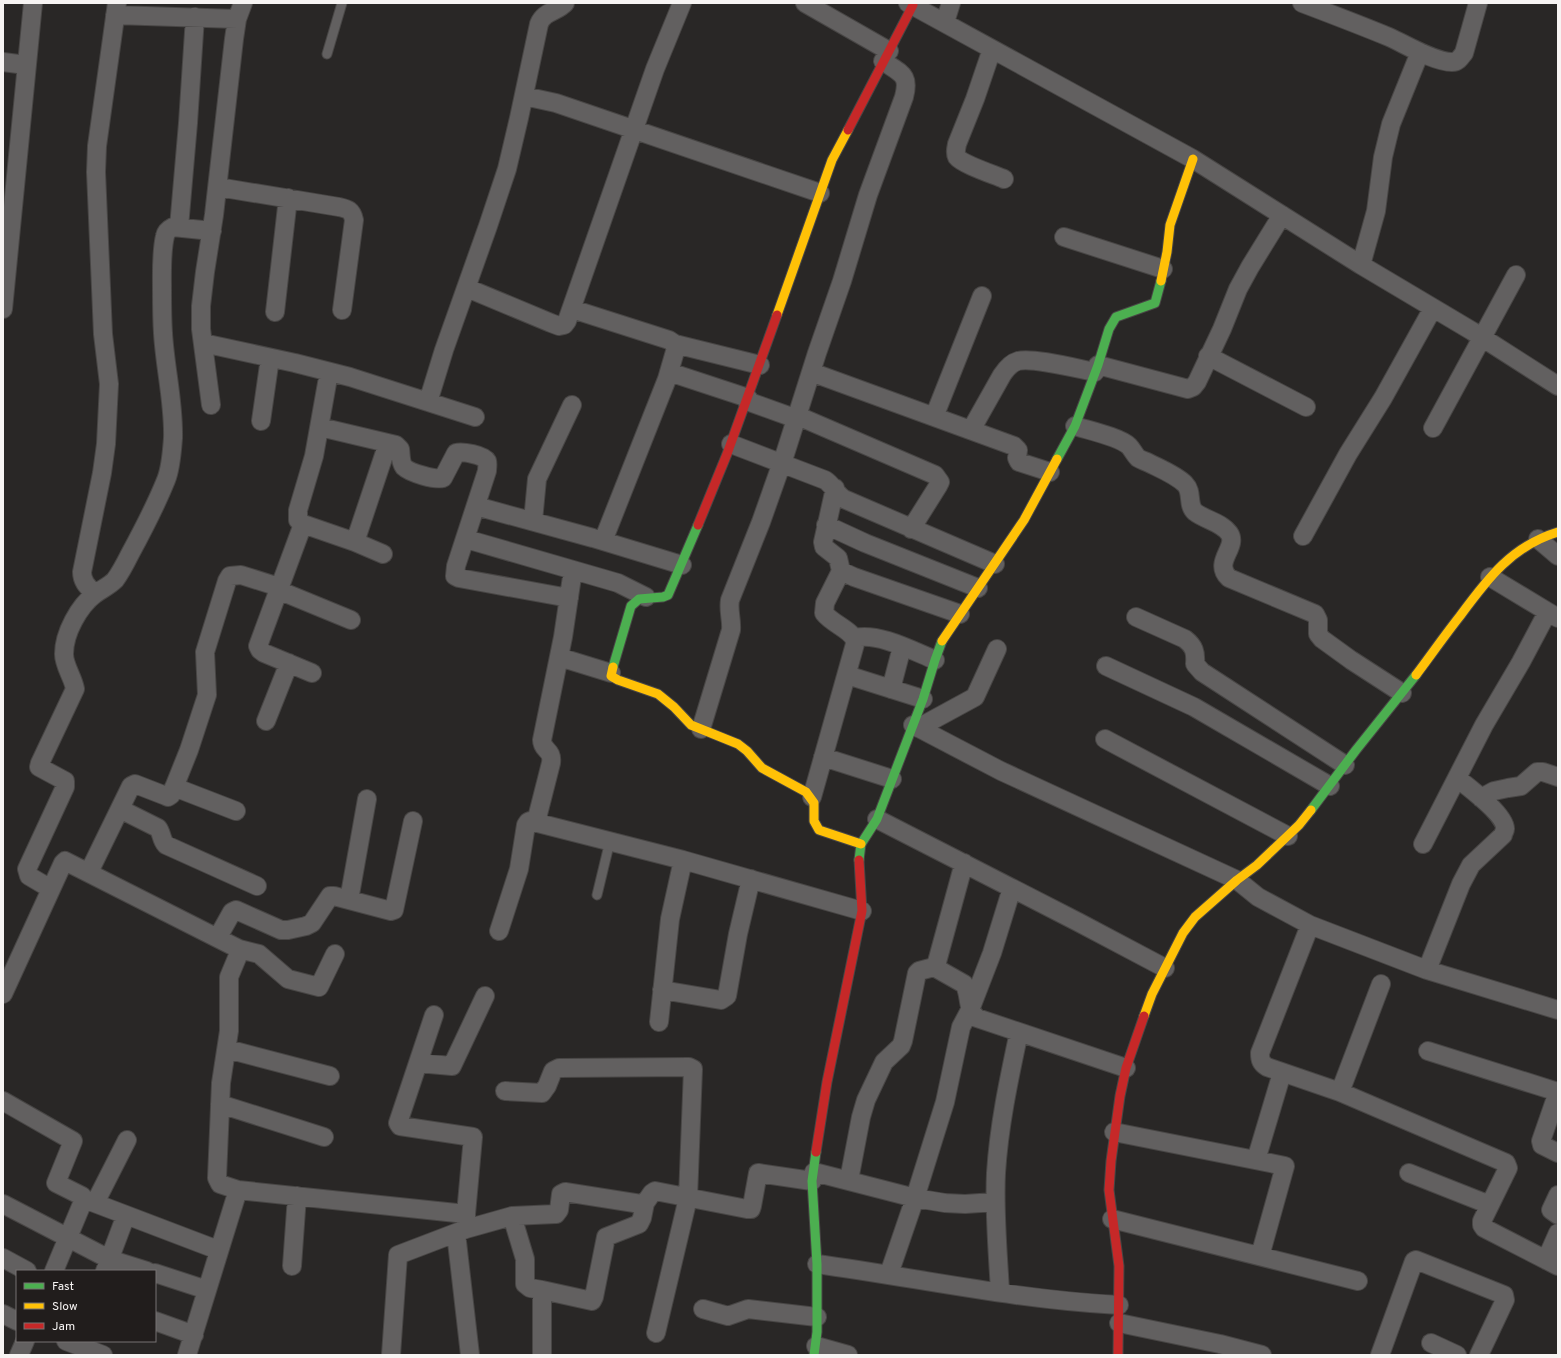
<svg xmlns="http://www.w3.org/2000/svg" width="1561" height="1358" font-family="Overpass,sans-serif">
  <rect width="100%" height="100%" fill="#292726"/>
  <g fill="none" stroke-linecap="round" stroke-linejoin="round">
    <defs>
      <path id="lane" d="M 327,54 L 342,3
        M 597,895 L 610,841"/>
      <path id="street" d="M 805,3 L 889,51
        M 908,3 L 1193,159 L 1361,265 L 1472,331 L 1558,386
        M 1302,3 C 1331,14 1360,25 1389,37 C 1405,44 1434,62 1452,62 C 1458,62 1461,57 1464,53 L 1478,3
        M 115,15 L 237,19
        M 945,22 L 951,3
        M 992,49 L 975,99 L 957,144 C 956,149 955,153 957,157 C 962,164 995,175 1004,179
        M 3,62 L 26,65
        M 524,96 L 556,103 L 820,193
        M 218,187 L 339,207 C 348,209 352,210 354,220 L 342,310
        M 179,227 L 188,123 L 195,17
        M 1064,237 L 1163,269
        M 1361,265 L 1376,211 L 1383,157 L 1391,124 L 1420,52
        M 467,288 L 551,323 L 559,326 L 564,325 L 567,321 L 655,69 L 682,3
        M 3,309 L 33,3
        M 572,309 L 669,340 L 675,344 L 676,348 L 667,379 L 603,541
        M 275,312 L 288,198
        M 203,343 L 295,363 L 350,377 L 475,417
        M 675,344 L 760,365
        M 1208,356 L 1306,407
        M 1098,365 L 1188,389 L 1193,387 L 1197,382 L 1222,329 L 1238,289 L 1250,267 L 1282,215
        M 329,372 L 314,456 L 298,510 L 298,520 L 303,524 L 355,542 L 383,554
        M 669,372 L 748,398
        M 811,372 L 1014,446 L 1018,450 L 1017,458 L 1019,462 L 1050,472
        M 747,401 L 797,419
        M 428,402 L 444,350 L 488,226 L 507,169 L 519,118 L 539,24 C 544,11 557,12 565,3
        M 211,405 L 201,329 L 201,306 L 205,272 L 214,215 L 234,39 L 237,19 L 243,3
        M 798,416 L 935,475 L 940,482 L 938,486 L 911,529
        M 934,417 L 982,296
        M 261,421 L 270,358
        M 1075,426 C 1087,430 1120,437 1129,446 C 1132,449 1134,454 1138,458 C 1141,460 1145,461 1149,463 C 1161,469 1176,475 1185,484 C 1193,492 1187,505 1195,512 C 1205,520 1221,522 1229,533 C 1239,547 1212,562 1229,578 L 1315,614 L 1318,620 L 1318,634 L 1322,639 L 1351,660 L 1402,693
        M 320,427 L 396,445 L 400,449 C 401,454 400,462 404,467 C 410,473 435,480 443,478 L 456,453 C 462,451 484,455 487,461 C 488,464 487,468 487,471 L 456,566 L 455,576 L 459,578 L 569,598
        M 1433,428 L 1516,275
        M 971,430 L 1002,375 C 1006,369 1011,363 1018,361 C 1032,357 1079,369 1095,372
        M 731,444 L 825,480 C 833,485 836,494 844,499 L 995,564
        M 835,488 L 823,542 L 824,547 L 838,558 L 841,571 L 854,577 L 960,614
        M 476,506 L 593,538 L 682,565
        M 533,521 L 537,479 L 572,405
        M 303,524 L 258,646 L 260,650 L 264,653 L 312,673
        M 826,525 L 865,543 L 978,588
        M 1303,536 L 1348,454 L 1383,398 L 1433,308
        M 466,539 L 618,583 L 646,597
        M 1538,539 L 1558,556
        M 355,542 L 388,443
        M 1490,577 L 1558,618
        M 278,590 L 351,620
        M 95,594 C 88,587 82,582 82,572 L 102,473 L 106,444 L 109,384 L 103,334 L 96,172 L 97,146 L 117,3
        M 1136,617 L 1185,639 C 1194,646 1196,652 1195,664 L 1202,672 L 1345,765
        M 855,638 C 878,632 913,651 935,660
        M 559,657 L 611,673
        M 1106,666 L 1194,707 L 1330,786
        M 847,675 L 923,699
        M 891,689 L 902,647
        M 266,721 L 289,663
        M 913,725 L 1001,771 L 1237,880 L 1258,897 L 1310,925 L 1427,970 L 1558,1010
        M 918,728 L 975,697 L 997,649
        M 701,729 L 731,630 C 732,619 728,611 730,600 L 761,522 L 785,454 L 817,353 L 842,281 L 868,195 L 904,97 C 910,74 901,74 883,61
        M 1105,739 L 1288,836
        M 823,757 L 892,779
        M 174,787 L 236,811
        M 812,797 L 855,644 C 856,631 833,625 824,613 L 825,603 L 841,571
        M 1481,798 L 1494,791 L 1508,788 L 1521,786 L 1537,772 L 1543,772 L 1558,777
        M 120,809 L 158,828 C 162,833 161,840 166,845 L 257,886
        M 877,819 L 1078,922 L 1165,968
        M 536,822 L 551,763 C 553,749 542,751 542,740 L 563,637 L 573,570
        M 1423,844 L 1484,725 L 1521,662 L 1547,613
        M 89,872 L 131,786 L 135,784 L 166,796 L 168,797 L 171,795 L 189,750 L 207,695 L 205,652 L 227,581 L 230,576 L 241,575 L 279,587
        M 51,889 L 29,876 L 27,869 L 65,787 L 65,781 L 39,767 L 40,763 L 75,689 C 73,677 64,666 64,654 C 64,633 79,606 95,594 C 102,589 109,586 115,580 C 121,572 126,562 130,554 C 143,530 156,505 166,480 C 171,468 172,451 173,438 C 174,403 165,368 163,333 C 162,319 162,304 162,290 C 162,273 161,253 165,236 C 166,231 169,229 173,227 L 212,231
        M 349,900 L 367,799
        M 1310,925 L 1260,1053 C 1260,1060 1261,1063 1267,1067 L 1340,1092 L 1506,1163 L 1508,1168 L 1482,1221 L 1482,1225 L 1484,1228 L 1558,1266
        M 499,931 L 519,869 L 526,825 L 528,822 L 530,821 L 683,860 L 862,911
        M 218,937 L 232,912 L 236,910 L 281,930 L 288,930 L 306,926 L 312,923 L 330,896 L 334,896 L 391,911 L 394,910 L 413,821
        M 239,949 L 259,954 L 288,979 L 319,987 L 335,954
        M 934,967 L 964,984 C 971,995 966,1009 977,1018 L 1126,1068
        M 1427,970 L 1461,884 L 1471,865 L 1503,835 C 1503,833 1505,831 1505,829 C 1506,815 1467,786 1457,778
        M 662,990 L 721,1000 L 727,996 L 738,934 L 751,879
        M 3,994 L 63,863 L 65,861 L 239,949 L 239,953 L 229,977 L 229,1031 L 221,1083 L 217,1178 L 220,1184 L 238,1190
        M 434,1015 L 398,1123 L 400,1126 L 473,1137 L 466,1214
        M 659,1022 L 670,919 L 683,860
        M 227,1049 L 330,1076
        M 1428,1051 L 1558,1092
        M 418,1063 L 452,1066 L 485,996
        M 505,1091 L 542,1093 L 547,1086 L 553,1071 L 559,1068 L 689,1067 L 693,1069 L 688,1198 L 656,1333
        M 1340,1092 L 1381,984
        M 1558,1092 L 1541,1141 L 1542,1145 L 1558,1153
        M 3,1101 L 73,1141 L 56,1183 L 82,1196 L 84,1199 L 54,1271
        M 220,1104 L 324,1137
        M 1114,1132 L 1285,1166 L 1260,1256
        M 1256,1160 L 1282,1073
        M 814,1172 L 915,1198 L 945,1203 L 965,1204 L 995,1202
        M 1409,1173 L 1490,1205
        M 849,1180 L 861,1117 L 866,1100 L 884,1062 L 901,1046 L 903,1041 L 917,973 L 919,971 L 934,967 L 937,962 L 964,863
        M 1558,1195 L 1551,1210 L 1558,1215
        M 84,1199 L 218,1250
        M 95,1203 L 127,1140
        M 3,1204 L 109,1259 L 147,1271
        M 512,1216 L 556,1214 L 559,1210 L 561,1194 L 565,1192 L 641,1204 L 645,1203 L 652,1193 L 655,1191 L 747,1209 L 751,1209 L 752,1206 L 758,1173 L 812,1181
        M 1112,1219 L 1358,1281
        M 456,1233 L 470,1355
        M 3,1258 L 27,1271
        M 1546,1260 L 1558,1233
        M 817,1264 C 918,1278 1018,1300 1119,1305
        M 292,1266 L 297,1196
        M 105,1271 L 126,1215
        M 155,1273 L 207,1290
        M 889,1274 L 915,1198 L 945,1102 L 961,1027 L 970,1010 L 992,953 L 1012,888
        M 542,1290 L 592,1301 L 594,1297 L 606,1237 L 639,1224 L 642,1218 L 645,1203
        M 1000,1292 C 998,1253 994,1213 996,1173 C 999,1125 1009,1079 1019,1032
        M 703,1309 L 728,1316 L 748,1309 L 817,1317
        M 3,1314 L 17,1321
        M 155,1321 L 194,1335
        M 1119,1323 L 1220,1344 L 1262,1355
        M 66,1341 L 103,1355
        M 1431,1343 L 1457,1355
        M 816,1346 L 848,1355
        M 19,1355 L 25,1341
        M 187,1355 L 238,1190 L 466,1214 L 466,1229 L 512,1216 L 525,1259 L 525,1284 L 530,1288 L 542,1290 L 542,1355
        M 391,1355 L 398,1255 L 466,1229
        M 1380,1355 L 1414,1261 L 1416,1260 L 1504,1295 L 1505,1300 L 1479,1355"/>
      <path id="fast" d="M 1057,459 L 1075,426 L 1098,365 L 1109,329 L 1116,317 L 1155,303 L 1161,281
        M 613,667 L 631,606 L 639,599 L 663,597 L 668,595 L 698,525
        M 1311,810 L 1356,750 L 1416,675
        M 859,860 L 861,844 L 877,819 L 923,699 L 935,660 L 942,641
        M 814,1355 L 817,1332 L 817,1264 L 812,1181 L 816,1152"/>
      <path id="slow" d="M 1161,281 L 1167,252 L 1170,225 L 1193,159
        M 777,315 L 832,160 L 848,130
        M 942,641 L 1024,520 L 1057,459
        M 613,667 L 611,676 L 618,680 L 658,694 L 674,707 L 691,725 L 738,744 L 747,751 L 762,768 L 806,792 L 814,803 L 814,821 L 819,830 L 861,844
        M 1416,675 C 1431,655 1445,635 1460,616 C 1488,578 1512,546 1558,532
        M 1144,1016 L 1152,994 L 1183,933 L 1195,917 L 1237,880 L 1257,865 L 1299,825 L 1311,810"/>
      <path id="jam" d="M 848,130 L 913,5
        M 698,525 L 727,454 L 777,315
        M 816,1152 L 827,1082 L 862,911 L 859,860
        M 1118,1355 L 1119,1266 L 1109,1190 L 1111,1161 L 1120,1096 L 1126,1068 L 1144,1016"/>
    </defs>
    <use href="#lane" stroke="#484645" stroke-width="11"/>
    <use href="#street" stroke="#484645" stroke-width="20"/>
    <use href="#fast" stroke="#484645" stroke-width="11"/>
    <use href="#slow" stroke="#484645" stroke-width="11"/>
    <use href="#jam" stroke="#484645" stroke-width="11"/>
    <use href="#lane" stroke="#626060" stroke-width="9"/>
    <use href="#street" stroke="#626060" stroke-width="18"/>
    <use href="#fast" stroke="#4caf50" stroke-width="9"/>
    <use href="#slow" stroke="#ffc107" stroke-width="9"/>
    <use href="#jam" stroke="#c62828" stroke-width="9"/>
  </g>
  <rect width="1561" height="1358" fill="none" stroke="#f7f4f3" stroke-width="8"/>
  <rect x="16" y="1270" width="140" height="72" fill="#211d1c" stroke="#777372"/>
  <rect x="24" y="1283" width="20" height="6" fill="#4caf50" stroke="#777372"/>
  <text x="52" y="1290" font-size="12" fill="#f7f4f3">Fast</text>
  <rect x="24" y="1303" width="20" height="6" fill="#ffc107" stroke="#777372"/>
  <text x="52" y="1310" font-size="12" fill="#f7f4f3">Slow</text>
  <rect x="24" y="1323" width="20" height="6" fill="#c62828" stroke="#777372"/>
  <text x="52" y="1330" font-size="12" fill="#f7f4f3">Jam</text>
</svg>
